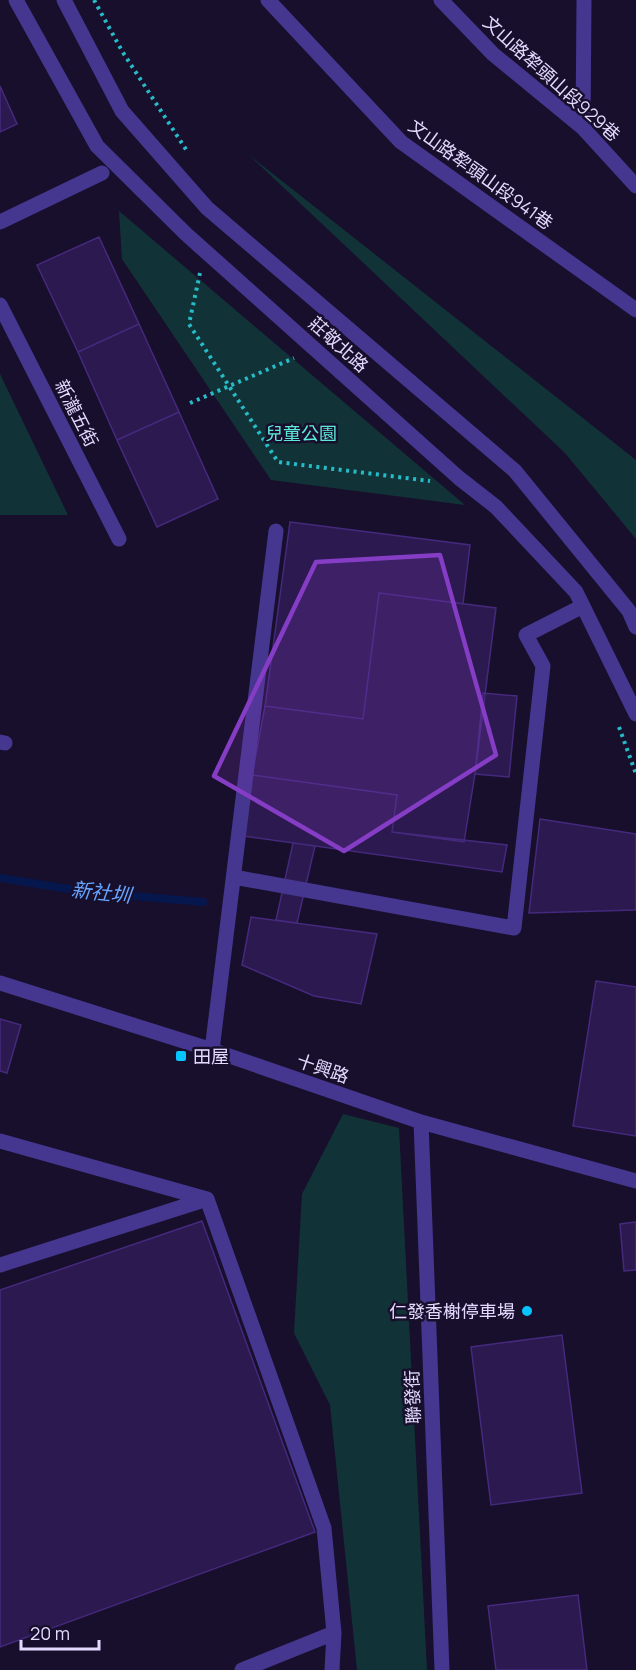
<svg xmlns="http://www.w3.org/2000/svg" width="636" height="1670" font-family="Manrope,'Noto Sans TC',sans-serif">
  <rect width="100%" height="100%" fill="#180f2c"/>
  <path fill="#113337" d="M 249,155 L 636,460 L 636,539 L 565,453 Z
    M 119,211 L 465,505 L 271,480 L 122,259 Z
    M 0,374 L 68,515 L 0,515 Z
    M 343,1114 L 399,1128 L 427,1670 L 357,1670 L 330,1405 L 294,1333 L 302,1194 Z"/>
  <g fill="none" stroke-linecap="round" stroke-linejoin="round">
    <path stroke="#06174e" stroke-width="8" d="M 0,878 L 88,892 L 203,902"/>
  </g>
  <path fill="#2b194f" stroke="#45297d" stroke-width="1.5" d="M 0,86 L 17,124 L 0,132 Z
    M 99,237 L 139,324 L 78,352 L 37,265 Z
    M 139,324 L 179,412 L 117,440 L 78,352 Z
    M 179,412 L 218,499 L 157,527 L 117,440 Z
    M 290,522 L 470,545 L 463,604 L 379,593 L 363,719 L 265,706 Z
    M 379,593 L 496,608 L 475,774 L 464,842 L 392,832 L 397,795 L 252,775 L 265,706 L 363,719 Z
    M 483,693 L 517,696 L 509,777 L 475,774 Z
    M 252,775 L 397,795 L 392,832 L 507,845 L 502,872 L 244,836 Z
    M 540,819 L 636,834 L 636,910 L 529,913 Z
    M 293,843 L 315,846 L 297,923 L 276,920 Z
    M 251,917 L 377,934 L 361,1004 L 314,996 L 242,965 Z
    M 596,981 L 636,987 L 636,1136 L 573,1126 Z
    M 0,1019 L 21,1025 L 7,1073 L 0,1071 Z
    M 202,1221 L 315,1532 L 0,1647 L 0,1290 Z
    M 636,1222 L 636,1270 L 624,1271 L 620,1224 Z
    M 562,1335 L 582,1493 L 491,1505 L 471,1347 Z
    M 578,1595 L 587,1670 L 496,1670 L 488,1606 Z"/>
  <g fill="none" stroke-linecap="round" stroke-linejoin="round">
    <path stroke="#26bbc7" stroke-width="4" stroke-dasharray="3 4.5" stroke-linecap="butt" d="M 94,0 L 122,51 L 187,151
      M 200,273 L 189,324 L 278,462 L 430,481
      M 190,403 L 294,358
      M 619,727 L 636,774"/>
    <path stroke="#45368f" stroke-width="15" d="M 16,0 L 97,146 L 186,234 L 459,478 L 496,507 L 576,592 L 636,714
      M 64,0 L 122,111 L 207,208 L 515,471 L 629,611 L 636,627
      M 268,0 L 401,142 L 636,310
      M 441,0 L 493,54 L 583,128 L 636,186
      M 583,128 L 584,0
      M 0,222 L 102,173
      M 0,305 L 119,539
      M 0,742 L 5,743
      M 234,877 L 514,928 L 543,666 L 526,635 L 583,606
      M 0,983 L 212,1050 L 421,1122 L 636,1181
      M 212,1050 L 276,531
      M 421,1122 L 442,1670
      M 0,1141 L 207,1199
      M 0,1265 L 207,1199 L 324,1528 L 334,1633 L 242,1670
      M 332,1670 L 334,1633"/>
  </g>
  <path fill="#853dc5" fill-opacity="0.2" stroke="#853dc5" stroke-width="4.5" stroke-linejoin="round" d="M 440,555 L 496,755 L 344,851 L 214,776 L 316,562 Z"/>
  <g fill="#06c4ff" stroke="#180f2c" stroke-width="2">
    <rect x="175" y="1050" width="12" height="12" rx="3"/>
    <circle cx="527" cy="1311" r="6"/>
  </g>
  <g text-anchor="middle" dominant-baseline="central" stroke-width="5" stroke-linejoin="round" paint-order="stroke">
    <g font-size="18" fill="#e3daff" stroke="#180f2c">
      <text transform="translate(552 78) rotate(42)">文山路犂頭山段929巷</text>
      <text transform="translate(481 174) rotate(36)">文山路犂頭山段941巷</text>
      <text transform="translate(339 344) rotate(42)">莊敬北路</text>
      <text transform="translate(77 413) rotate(63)">新瀧五街</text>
      <text transform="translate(323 1068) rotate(19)">十興路</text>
      <text transform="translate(412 1397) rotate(-92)">聯發街</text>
    </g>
    <g font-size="18" fill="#5beada" stroke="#180f2c">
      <text x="301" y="433">兒童公園</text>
    </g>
    <g font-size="18" fill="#e3daff" stroke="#180f2c" text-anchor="start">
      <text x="193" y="1056">田屋</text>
      <text x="515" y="1311" text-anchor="end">仁發香榭停車場</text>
    </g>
    <g font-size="20" font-style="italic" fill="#68a5ff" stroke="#180f2c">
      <text transform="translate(101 892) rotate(6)">新社圳</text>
    </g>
  </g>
  <path d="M21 1640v9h78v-9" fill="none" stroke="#e3daff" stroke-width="3"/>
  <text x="30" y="1640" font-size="18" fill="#e3daff" stroke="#180f2c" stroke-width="4.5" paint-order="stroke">20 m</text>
</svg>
